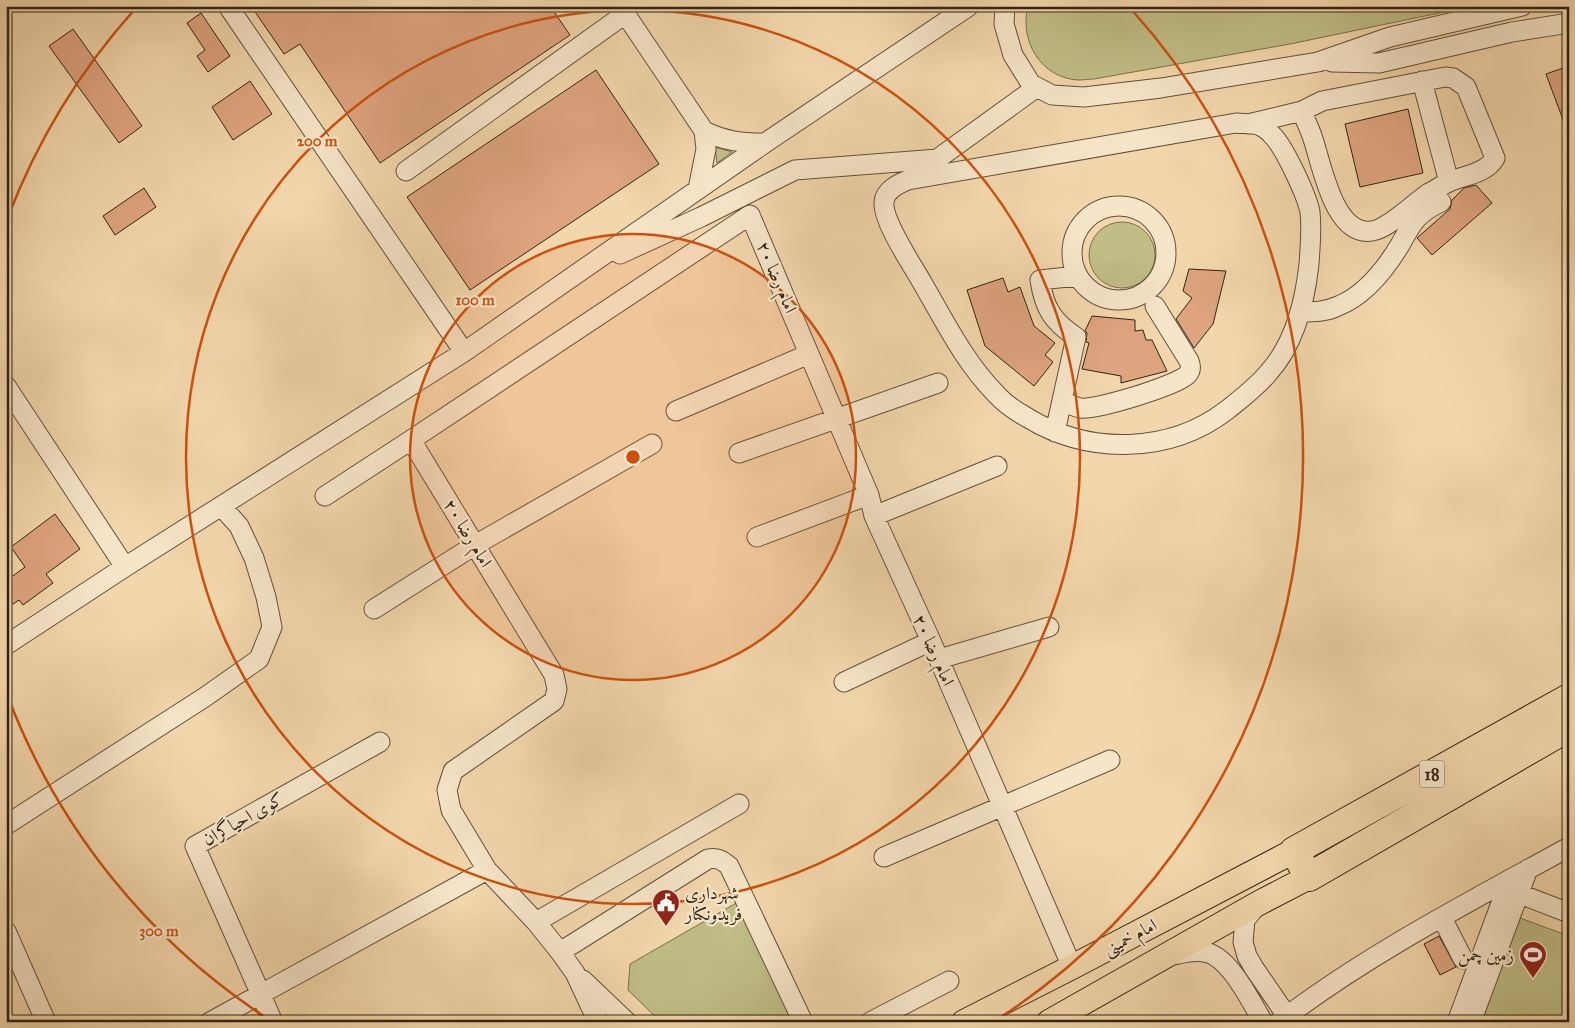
<svg xmlns="http://www.w3.org/2000/svg" width="1575" height="1028" font-family="'IM FELL Great Primer',Amiri,serif">
  <rect width="100%" height="100%" fill="#f3d7ac"/>
  <filter id="stains"><feTurbulence type="fractalNoise" baseFrequency=".004" numOctaves="4"/><feColorMatrix values="0 0 0 0 .2 0 0 0 0 .09 0 0 0 0 .02 0 0 0 .5 -.17"/></filter>
  <radialGradient id="worn" r=".72"><stop offset=".6" stop-color="#630" stop-opacity="0"/><stop offset="1" stop-color="#630" stop-opacity=".3"/></radialGradient>
  <path fill="#c0bd86" stroke="#78704e" d="M 1028,6 L 1473,6 L 1290,44 L 1094,79 C 1089,79 1084,80 1078,80 C 1041,78 1019,41 1028,6 Z
    M 715,147 L 732,152 L 717,163 Z
    M1089 255a33 33 0 1 1 66 0a33 33 0 1 1-66 0Z
    M 738,902 L 796,1022 L 661,1022 L 628,990 L 630,964 Z
    M 1520,918 L 1569,936 L 1569,1022 L 1481,1022 Z"/>
  <path fill="#dea47f" stroke="#312316" d="M 251,6 L 550,6 L 570,35 L 380,163 L 300,44 L 284,54 Z
    M 201,13 L 230,56 L 208,72 L 197,56 L 205,50 L 187,23 Z
    M 73,29 L 142,126 L 119,143 L 49,46 Z
    M 1569,66 L 1569,133 L 1568,133 L 1546,74 Z
    M 596,70 L 659,164 L 470,290 L 407,197 Z
    M 250,81 L 272,114 L 233,140 L 212,107 Z
    M 1408,109 L 1423,173 L 1360,187 L 1345,124 Z
    M 1476,185 L 1492,203 L 1432,255 L 1417,238 L 1450,209 L 1452,200 L 1464,188 Z
    M 144,188 L 156,207 L 115,235 L 103,216 Z
    M 1189,269 L 1226,271 L 1213,324 L 1194,348 L 1176,319 L 1192,298 L 1183,291 Z
    M 1003,278 L 1008,292 L 1020,287 L 1034,326 L 1055,343 L 1045,355 L 1053,362 L 1034,386 L 985,346 L 967,290 Z
    M 1092,316 L 1135,320 L 1135,331 L 1143,330 L 1146,340 L 1152,340 L 1167,371 L 1121,383 L 1121,376 L 1082,369 L 1089,343 L 1086,342 L 1087,333 L 1085,331 Z
    M 55,514 L 80,549 L 46,574 L 53,583 L 23,605 L 19,600 L 6,609 L 6,581 L 25,567 L 11,547 Z
    M 1439,936 L 1456,967 L 1440,975 L 1424,944 Z"/>
  <g fill="none" stroke-linecap="round" stroke-linejoin="round">
    <defs>
      <path id="minor" d="M 228,6 L 464,352
        M 620,6 L 704,131 L 706,149 L 698,189
        M 1005,6 L 1004,24 L 1013,55 L 1031,84 L 1052,95 L 1084,97 L 1161,88 L 1318,62 L 1390,37 L 1522,6
        M 1332,62 L 1379,63 L 1512,32 L 1569,23
        M 1422,81 L 1449,182
        M 1236,123 C 1243,124 1251,123 1258,125 C 1262,126 1269,131 1272,135 C 1284,146 1307,196 1310,212 C 1312,229 1310,247 1309,264 C 1305,301 1295,343 1269,372 C 1257,387 1242,398 1227,410 C 1170,454 1089,455 1028,418 C 1017,412 1006,405 997,395 C 965,363 945,322 923,284 C 913,266 882,221 884,202 C 885,190 898,184 908,180 Z
        M 1248,124 L 1302,111 L 1322,101 L 1445,77 L 1453,78 L 1466,87 L 1495,158 C 1486,174 1464,175 1449,182 C 1442,185 1435,190 1429,193 C 1414,203 1388,229 1372,231 C 1334,237 1322,165 1313,139 C 1310,129 1305,120 1302,111
        M 704,131 C 724,141 742,143 765,143
        M 929,165 L 1037,87
        M 406,171 L 625,14
        M1072 253a47 47 0 1 1 94 0a47 47 0 1 1-94 0Z
        M 620,254 L 701,217 L 795,170 L 938,159
        M 1301,312 C 1313,312 1326,312 1338,306 C 1364,296 1386,268 1400,245 C 1412,223 1417,213 1441,202
        M 6,386 L 125,567
        M 1062,401 C 1068,403 1075,407 1080,408 C 1097,410 1175,386 1187,375 C 1191,371 1191,366 1189,361 L 1155,306
        M 676,411 L 809,354
        M 1055,432 L 1076,337 C 1053,322 1044,308 1040,280 L 1077,276
        M 739,453 L 938,383
        M 325,496 L 411,440
        M 874,516 L 997,466
        M 757,537 L 869,495
        M 374,609 L 475,545 L 652,444
        M 6,645 L 125,567 L 464,352 L 765,143 L 969,6
        M 939,659 L 1049,627
        M 844,682 L 931,641
        M 6,825 L 205,697 L 259,659 L 272,627 L 266,597 L 254,558 L 239,526 L 221,506
        M 884,857 L 1110,760
        M 1507,889 L 1569,913
        M 1258,904 L 1245,920 L 1243,942 L 1247,956 L 1254,968 L 1291,1022
        M 1442,918 L 1463,959
        M 536,922 L 739,804
        M 6,931 L 46,1022
        M 560,952 L 708,859 C 717,857 722,860 729,866 L 803,1022
        M 1173,955 C 1183,953 1194,950 1204,952 C 1229,955 1251,1002 1263,1022
        M 583,980 L 627,1022
        M 210,1022 L 487,870
        M 273,1022 L 195,846 L 380,742
        M 598,1022 L 575,973 L 560,952 L 536,922 L 487,870 L 451,810 L 447,790 L 453,771 L 554,701 L 557,689 L 554,675 L 411,440 L 750,215 L 869,495 L 874,516 L 931,641 L 1072,967
        M 870,1022 L 949,981
        M 1279,1022 C 1368,954 1471,901 1569,847
        M 1457,1022 L 1510,879
        M 1471,1022 L 1528,869"/>
      <path id="major" d="M 964,1022 L 1072,967 L 1294,851
        M 1049,1022 L 1259,903 L 1309,877"/>
      <path id="highway" d="M 1569,698 L 1294,851 L 1309,877 L 1569,727"/>
    </defs>
    <use href="#minor" stroke="#62503c" stroke-width="21"/>
    <use href="#major" stroke="#312316" stroke-width="26"/>
    <use href="#highway" stroke="#312316" stroke-width="30"/>
    <use href="#minor" stroke="#f7e5c9" stroke-width="19"/>
    <use href="#major" stroke="#f3d7ac" stroke-width="24"/>
    <use href="#highway" stroke="#f3d7ac" stroke-width="28"/>
  </g>
  <circle cx="633" cy="457" r="223" fill="#cd510e" fill-opacity=".12"/>
  <g fill="none" stroke="#cd510e" stroke-width="2.5">
    <circle cx="633" cy="457" r="223"/>
    <circle cx="633" cy="457" r="447"/>
    <path d="M268 1019A670 670 0 0 1 8 697M8 217A670 670 0 0 1 135 9M1131 9A670 670 0 0 1 998 1019"/>
  </g>
  <defs>
    <symbol id="civic-pin" viewBox="-11 -11 22 30"><path d="M0 17L-7.5 6A9.5 9.5 0 1 1 7.5 6Z" fill="#8f2418" stroke="#f7e5c9"/><path d="M-.6-6.5H3V-4.5H.6V-3L4-1V1h2V6H-6V1h2V-1L-.6-3ZM-1.2 2.5V6h2.4V2.5Z" fill="#fff"/></symbol>
    <symbol id="stadium-pin" viewBox="-11 -11 22 30"><path d="M0 17L-7.5 6A9.5 9.5 0 1 1 7.5 6Z" fill="#8f2418" stroke="#f7e5c9"/><path d="M0-5a6.5 5 0 1 0 0 10a6.5 5 0 1 0 0-10ZM-3.5-1.8h7v3.6h-7Z" fill="#fff"/></symbol>
  </defs>
  <g fill-rule="evenodd">
    <use href="#civic-pin" x="650" y="887" width="32" height="43"/>
    <use href="#stadium-pin" x="1517" y="939" width="32" height="43"/>
  </g>
  <g text-anchor="middle" dominant-baseline="central" stroke-width="4.5" stroke-linejoin="round" paint-order="stroke">
    <rect fill="#f7e5c9" stroke="#6c5d4c" stroke-width="1" x="1419.5" y="760.5" width="25" height="27" rx="4"/>
    <g font-size="16" font-weight="bold" fill="#312316">
      <text x="1432" y="774">18</text>
    </g>
    <g font-size="18" fill="#312316" stroke="#f7e5c9">
      <text transform="translate(777 277) rotate(67)">امام رضا ۲۰</text>
      <text transform="translate(468 533) rotate(59)">امام رضا ۲۰</text>
      <text transform="translate(934 650) rotate(66)">امام رضا ۲۰</text>
      <text transform="translate(243 819) rotate(-29)">کوی احیاگران</text>
      <text transform="translate(1130 937) rotate(-28)">امام خمینی</text>
    </g>
    <g font-size="18" fill="#312316" stroke="#f7e5c9" text-anchor="start">
      <text x="685" y="893">شهرداری<tspan x="685" dy="21">فریدونکنار</tspan></text>
      <text x="1514" y="955" text-anchor="end">زمین چمن</text>
    </g>
  </g>
  <circle cx="633" cy="457" r="8" fill="#cd510e" stroke="#f7e5c9" stroke-width="2.5"/>
  <g font-size="15" text-anchor="middle" font-weight="bold" fill="#cd510e" stroke="#f7e5c9" stroke-width="4.5" stroke-linejoin="round" paint-order="stroke">
    <text x="317" y="146">200 m</text>
    <text x="475" y="305">100 m</text>
    <text x="159" y="936">300 m</text>
  </g>
  <rect width="1575" height="1028" fill="none" stroke="#f3d7ac" stroke-width="25"/>
  <rect x="8" y="8" width="1560" height="1013" fill="none" stroke="#312316" stroke-width="2.5"/>
  <rect x="12" y="12" width="1550" height="1003" fill="none" stroke="#312316"/>
  <rect width="100%" height="100%" filter="url(#stains)"/>
  <rect width="100%" height="100%" fill="url(#worn)"/>
</svg>
